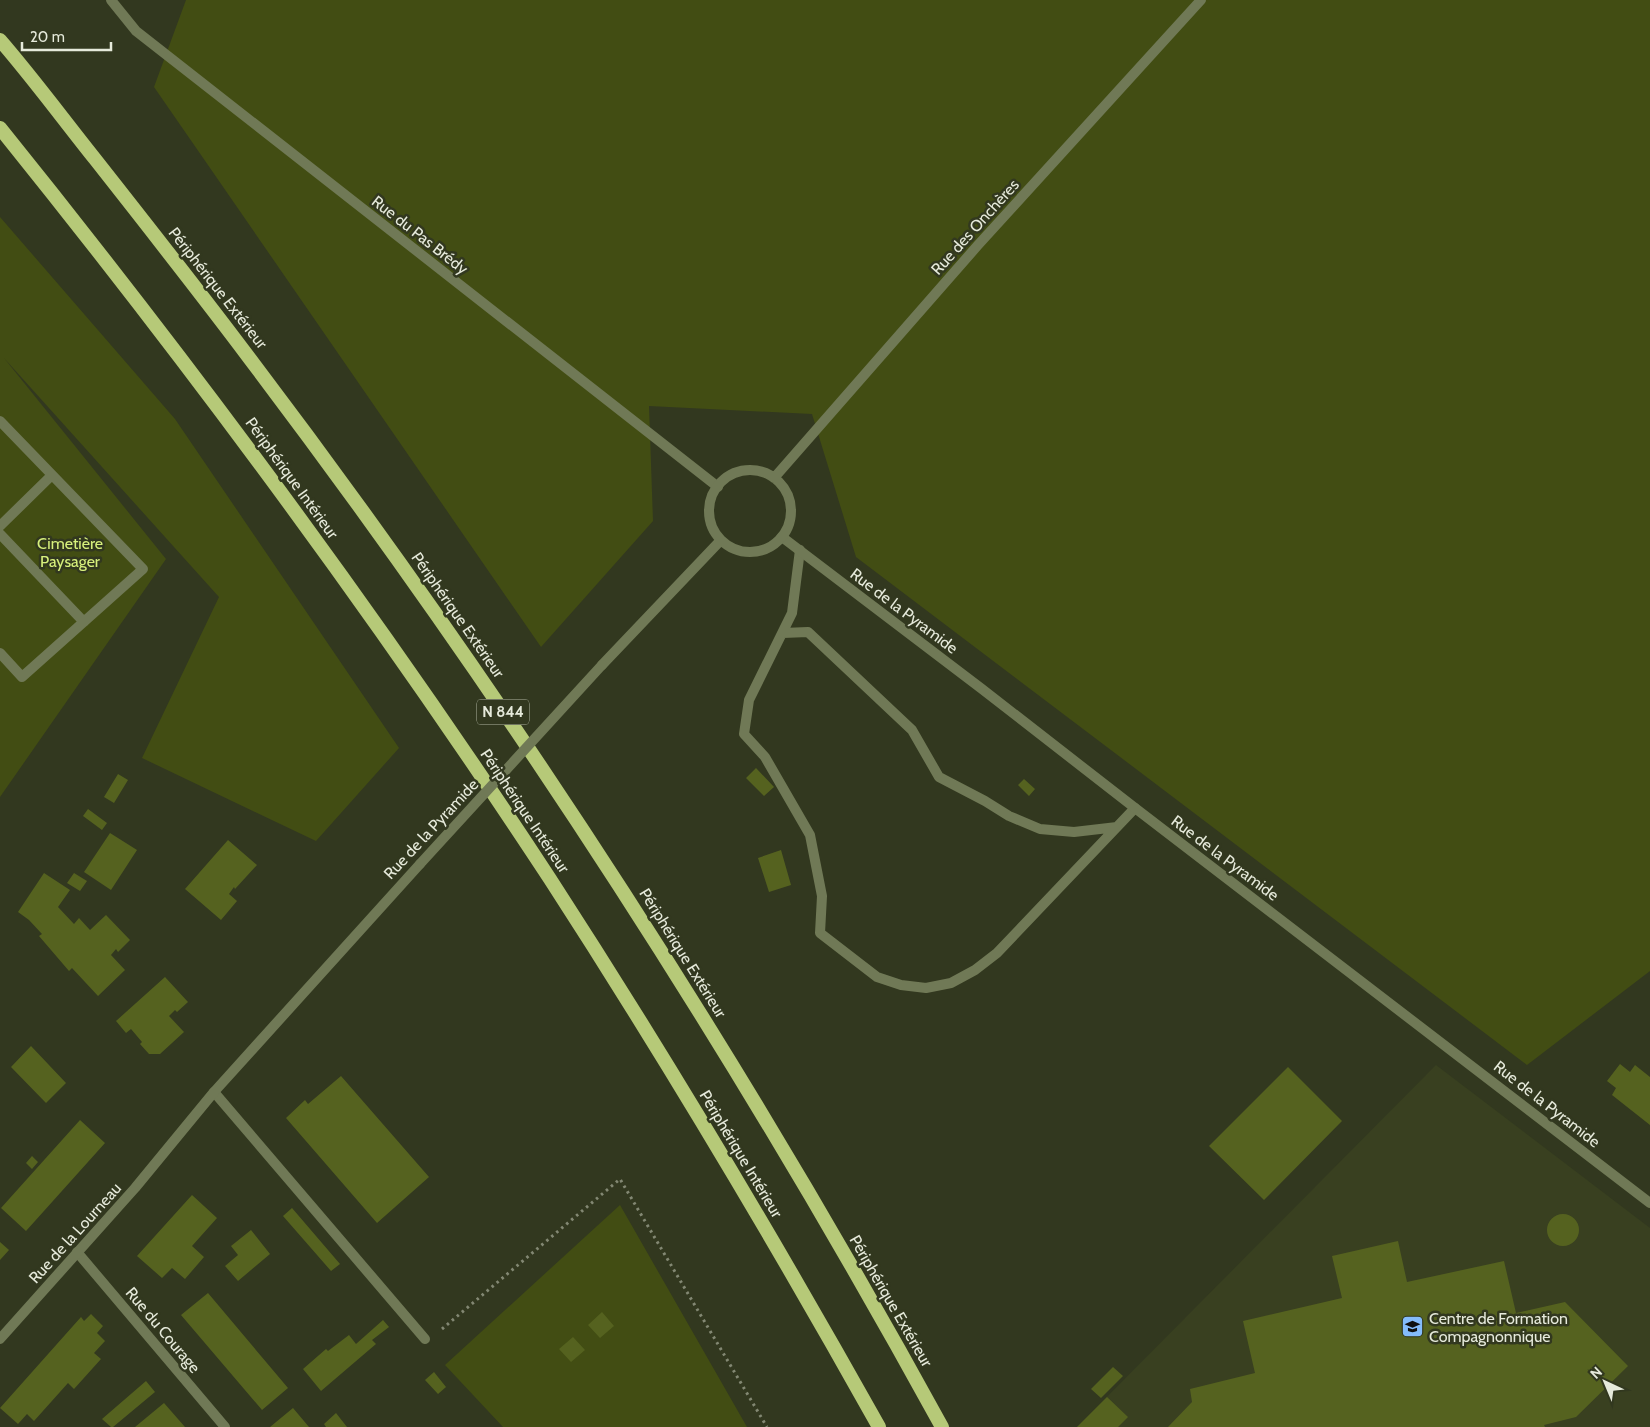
<svg xmlns="http://www.w3.org/2000/svg" width="1650" height="1427" font-family="Cabin,sans-serif">
  <rect width="100%" height="100%" fill="#32381f"/>
  <path fill="#394020" d="M 1436,1065 L 1650,1228 L 1650,1427 L 1077,1427 Z"/>
  <path fill="#424d13" d="M 186,0 L 1650,0 L 1650,971 L 1527,1065 L 856,557 L 812,414 L 649,406 L 653,521 L 541,647 L 154,87 Z
    M 0,217 L 175,419 L 399,748 L 316,841 L 142,758 L 219,597 L 4,358 L 166,559 L 0,797 Z
    M 620,1205 L 747,1427 L 503,1427 L 445,1365 Z"/>
  <path fill="#55621f" d="M 756,768 L 774,787 L 764,796 L 746,778 Z
    M 118,774 L 128,780 L 114,803 L 104,797 Z
    M 1024,779 L 1035,789 L 1029,796 L 1018,785 Z
    M 88,809 L 107,823 L 102,830 L 83,816 Z
    M 110,833 L 137,850 L 111,890 L 84,872 Z
    M 228,840 L 257,865 L 235,889 L 234,887 L 229,894 L 237,901 L 221,920 L 185,889 Z
    M 781,850 L 791,885 L 769,892 L 758,858 Z
    M 44,873 L 70,890 L 58,907 L 74,924 L 79,918 L 90,930 L 106,915 L 130,940 L 118,952 L 116,949 L 111,955 L 125,970 L 98,996 L 72,968 L 69,971 L 39,936 L 42,934 L 29,920 L 18,912 Z
    M 74,873 L 87,881 L 80,891 L 67,883 Z
    M 165,977 L 188,1002 L 177,1012 L 175,1010 L 169,1016 L 184,1032 L 160,1054 L 149,1054 L 140,1044 L 142,1042 L 131,1029 L 126,1033 L 116,1021 Z
    M 31,1046 L 66,1083 L 46,1103 L 11,1067 Z
    M 1620,1064 L 1630,1072 L 1635,1065 L 1650,1077 L 1650,1125 L 1612,1095 L 1616,1088 L 1607,1081 Z
    M 1288,1067 L 1342,1121 L 1264,1200 L 1209,1146 Z
    M 341,1076 L 429,1177 L 377,1223 L 286,1118 L 305,1100 L 308,1104 Z
    M 80,1120 L 105,1143 L 26,1231 L 1,1208 Z
    M 32,1156 L 38,1162 L 32,1169 L 26,1163 Z
    M 192,1195 L 217,1218 L 192,1246 L 204,1257 L 185,1279 L 172,1268 L 162,1278 L 137,1256 Z
    M 292,1208 L 340,1264 L 331,1271 L 283,1216 Z
    M1547 1230a16 16 0 1 1 32 0a16 16 0 1 1-32 0Z
    M 251,1230 L 270,1254 L 238,1281 L 225,1266 L 238,1255 L 231,1246 Z
    M 1398,1241 L 1407,1282 L 1504,1261 L 1516,1313 L 1565,1302 L 1628,1366 L 1576,1417 L 1544,1425 L 1545,1427 L 1168,1427 L 1192,1402 L 1190,1389 L 1255,1373 L 1243,1321 L 1342,1298 L 1332,1256 Z
    M 0,1242 L 9,1250 L 0,1260 Z
    M 208,1293 L 288,1388 L 262,1410 L 181,1315 Z
    M 602,1312 L 614,1326 L 600,1338 L 588,1325 Z
    M 91,1314 L 103,1326 L 97,1333 L 105,1341 L 94,1353 L 101,1359 L 74,1389 L 68,1383 L 34,1421 L 27,1414 L 18,1424 L 0,1408 L 81,1317 L 84,1321 Z
    M 383,1320 L 389,1327 L 372,1340 L 376,1344 L 321,1391 L 303,1369 L 326,1349 L 328,1351 L 349,1335 L 356,1344 Z
    M 573,1337 L 585,1350 L 571,1362 L 559,1349 Z
    M 1113,1367 L 1123,1376 L 1101,1398 L 1091,1389 Z
    M 434,1372 L 446,1387 L 438,1394 L 425,1380 Z
    M 146,1381 L 155,1392 L 113,1427 L 111,1427 L 102,1419 Z
    M 1107,1397 L 1128,1417 L 1118,1427 L 1077,1427 Z
    M 164,1403 L 185,1427 L 135,1427 Z
    M 293,1408 L 309,1427 L 270,1427 Z
    M 336,1413 L 347,1427 L 326,1427 L 324,1424 Z"/>
  <g fill="none" stroke-linecap="round" stroke-linejoin="round">
    <path stroke="#838873" stroke-width="3" stroke-dasharray="2.5 4" stroke-linecap="butt" d="M 442,1329 L 620,1179 L 767,1427"/>
    <path stroke="#707956" stroke-width="10" d="M 0,421 L 143,569 L 22,677 L 0,653
      M 0,526 L 52,475
      M 0,534 L 84,622
      M 800,550 L 792,613 L 749,700 L 744,734 L 765,757 L 810,835 L 822,896 L 820,933 L 877,977 L 901,985 L 926,988 L 951,983 L 975,970 L 997,953 L 1135,808
      M 783,633 L 808,632 L 912,730 L 939,777 L 985,801 L 1009,816 L 1040,829 L 1074,832 L 1117,827
      M 214,1092 L 425,1339"/>
    <path stroke="#707956" stroke-width="10" d="M 111,0 L 136,31 L 718,487
      M 782,537 L 982,689 L 1135,808 L 1650,1203
      M 77,1252 L 225,1427"/>
    <path stroke="#707956" stroke-width="10" d="M709 511a41 41 0 1 1 82 0a41 41 0 1 1-82 0Z
      M 774,478 L 978,245 L 1201,0
      M 602,665 L 721,540
      M 0,1339 L 135,1188 L 214,1092 L 420,864"/>
    <path stroke="#b6c978" stroke-width="14" d="M 0,40 C 33,78 63,119 95,159 C 147,225 199,291 250,359 C 506,697 738,1055 942,1427
      M 0,128 C 195,370 380,620 550,879 C 666,1058 775,1241 879,1427"/>
    <path stroke="#707956" stroke-width="10" d="M 420,864 L 602,665"/>
  </g>
  <defs>
    <symbol id="school-square" viewBox="-11 -11 22 22"><rect x="-9" y="-9" width="18" height="18" rx="4" fill="#84bcfb" stroke="#32381f"/><path d="M0-5L7-2L0 1L-7-2ZM-4 1L0 2.5L4 1V4Q0 6-4 4Z" fill="#111"/></symbol>
  </defs>
  <g fill-rule="evenodd">
    <use href="#school-square" x="1400" y="1314" width="25" height="25"/>
  </g>
  <g text-anchor="middle" dominant-baseline="central" stroke-width="5" stroke-linejoin="round" paint-order="stroke">
    <rect fill="#32381f" stroke="#b0b5a3" stroke-width="1" x="477" y="699.5" width="52" height="25" rx="4"/>
    <g font-size="15" font-weight="bold" fill="#e6eadb">
      <text x="503" y="712">N 844</text>
    </g>
    <g font-size="16" fill="#e6eadb" stroke="#32381f">
      <text transform="translate(975 227) rotate(-48)">Rue des Onchères</text>
      <text transform="translate(420 235) rotate(38)">Rue du Pas Brédy</text>
      <text transform="translate(218 288) rotate(52)">Périphérique Extérieur</text>
      <text transform="translate(292 478) rotate(54)">Périphérique Intérieur</text>
      <text transform="translate(904 611) rotate(37)">Rue de la Pyramide</text>
      <text transform="translate(458 615) rotate(55)">Périphérique Extérieur</text>
      <text transform="translate(525 811) rotate(56)">Périphérique Intérieur</text>
      <text transform="translate(431 829) rotate(-47)">Rue de la Pyramide</text>
      <text transform="translate(1225 858) rotate(37)">Rue de la Pyramide</text>
      <text transform="translate(683 953) rotate(58)">Périphérique Extérieur</text>
      <text transform="translate(1547 1104) rotate(38)">Rue de la Pyramide</text>
      <text transform="translate(741 1154) rotate(59)">Périphérique Intérieur</text>
      <text transform="translate(75 1233) rotate(-48)">Rue de la Lourneau</text>
      <text transform="translate(891 1301) rotate(60)">Périphérique Extérieur</text>
      <text transform="translate(163 1330) rotate(50)">Rue du Courage</text>
    </g>
    <g font-size="16" fill="#d7f07c" stroke="#32381f">
      <text x="70" y="543">Cimetière<tspan x="70" dy="18">Paysager</tspan></text>
    </g>
    <g font-size="16" fill="#e6eadb" stroke="#32381f" text-anchor="start">
      <text x="1429" y="1318">Centre de Formation<tspan x="1429" dy="18">Compagnonnique</tspan></text>
    </g>
  </g>
  <g transform="translate(1605 1382) rotate(316)" stroke="#32381f" stroke-width="4" paint-order="stroke">
  <path d="M0-4L9 19L0 12L-9 19Z" fill="#e6eadb"/>
  <text y="-8" font-size="14" font-weight="bold" text-anchor="middle" fill="#e6eadb">N</text>
  </g>
  <path d="M22 42v8h89v-8" fill="none" stroke="#e6eadb" stroke-width="2.5"/>
  <text x="30" y="42" font-size="15" fill="#e6eadb" stroke="#32381f" stroke-width="4" paint-order="stroke">20 m</text>
</svg>
